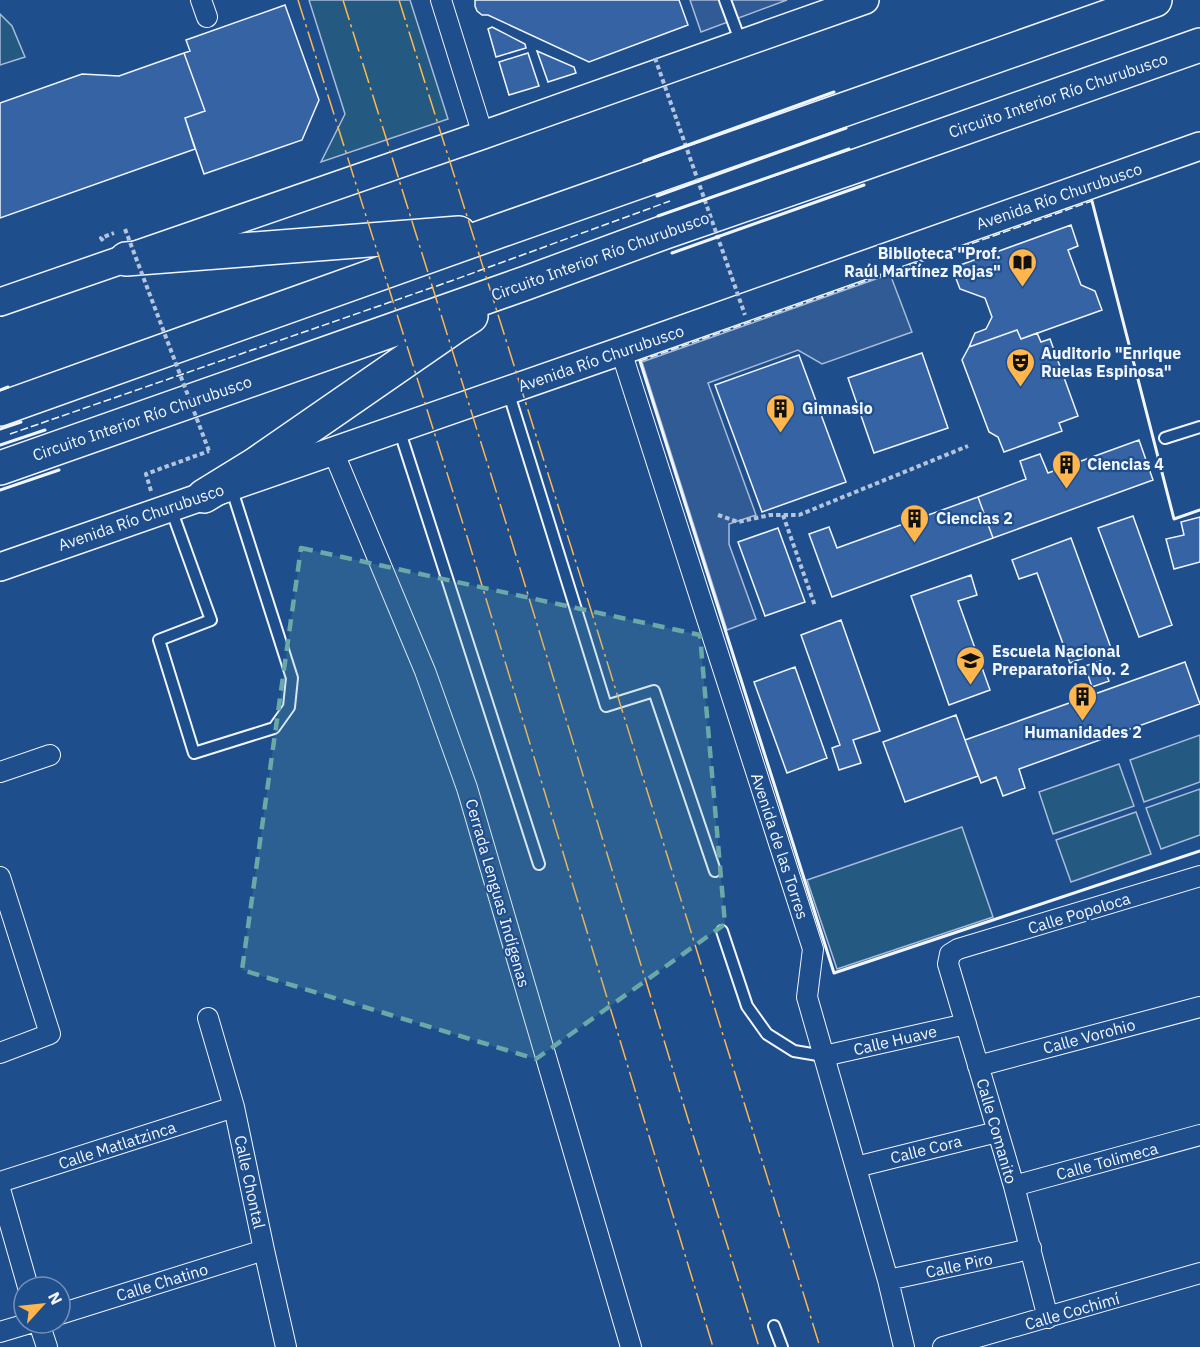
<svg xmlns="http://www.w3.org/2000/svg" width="1200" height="1347" font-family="'IBM Plex Sans',sans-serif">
  <rect width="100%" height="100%" fill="#1f4e8c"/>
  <path fill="#245a82" stroke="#a8bbd7" stroke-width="1.5" d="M 309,0 L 410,0 L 448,119 L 321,162 L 345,114 Z
    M 0,14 L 12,26 L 25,57 L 0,65 Z
    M 1200,735 L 1200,782 L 1144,802 L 1130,760 Z
    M 1119,764 L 1134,806 L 1053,834 L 1039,792 Z
    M 1200,789 L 1200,835 L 1161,849 L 1146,808 Z
    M 1136,812 L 1151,854 L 1071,882 L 1056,840 Z
    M 962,827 L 993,917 L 837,969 L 807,880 Z"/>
  <path fill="#305b95" stroke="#a8bbd7" stroke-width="1.5" d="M 690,0 L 787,0 L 701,32 Z
    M 890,274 L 912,332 L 822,364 L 798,350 L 708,383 L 756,515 L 729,524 L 729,544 L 756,619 L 727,630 L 642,362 Z"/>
  <path fill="#3563a3" stroke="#f2f6ff" stroke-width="1.5" d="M 475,0 L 679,0 L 688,25 L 589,62 L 488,15 L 482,15 L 477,11 L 475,6 Z
    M 285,5 L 319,100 L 302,140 L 204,174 L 185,118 L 205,111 L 184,53 L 190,51 L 186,40 Z
    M 492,27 L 525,44 L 526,48 L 496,57 L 488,29 Z
    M 537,51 L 574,67 L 576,73 L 548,82 Z
    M 184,53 L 205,111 L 185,118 L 195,149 L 0,218 L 0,103 L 82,74 L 119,76 Z
    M 528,53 L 539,86 L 509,95 L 499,62 Z
    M 1071,225 L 1078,246 L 1068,250 L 1081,285 L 1095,291 L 1102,310 L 1021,339 L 1017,330 L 969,347 L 975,333 L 986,329 L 992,317 L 985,298 L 960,289 L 952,268 Z
    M 1017,330 L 1021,339 L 1037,333 L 1041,342 L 1050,339 L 1078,416 L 1059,423 L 1062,431 L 1004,452 L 998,437 L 989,432 L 962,360 L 969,347 Z
    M 922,353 L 948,428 L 874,453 L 848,378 Z
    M 799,355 L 846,482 L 762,512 L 715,385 Z
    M 1139,440 L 1153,480 L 993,538 L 978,497 L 1026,479 L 1020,461 L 1040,454 L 1048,473 Z
    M 978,497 L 993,538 L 832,597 L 809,534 L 829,527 L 837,548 Z
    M 1133,516 L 1172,625 L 1139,637 L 1098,528 Z
    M 1200,517 L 1200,562 L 1174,569 L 1166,539 L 1184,535 L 1181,522 Z
    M 778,528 L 805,602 L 765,616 L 738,542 Z
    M 1071,538 L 1111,648 L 1070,663 L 1037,573 L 1019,579 L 1012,560 Z
    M 971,575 L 977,595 L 958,601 L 990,690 L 949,705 L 911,596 Z
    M 841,620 L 880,731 L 853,740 L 861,763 L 839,770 L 832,748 L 840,745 L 801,635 Z
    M 1101,661 L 1109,681 L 1092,687 L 1085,666 Z
    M 1185,662 L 1200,704 L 1019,769 L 1025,788 L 1003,796 L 996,777 L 981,783 L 965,740 Z
    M 795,667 L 827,758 L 787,773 L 754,682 Z
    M 956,715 L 978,776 L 905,802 L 883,742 Z"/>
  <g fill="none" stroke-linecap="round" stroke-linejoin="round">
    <defs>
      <path id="lane" d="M 725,0 L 741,43
        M 508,391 L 606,706 L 654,691 L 715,871
        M 399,429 L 539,864
        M 1165,438 L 1200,427
        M 171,509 L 211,620 L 159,640 L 194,753 L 274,728 L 289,707 L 292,678 L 231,487
        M 722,931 L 747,1006 L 767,1034 L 794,1051 L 824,1056
        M 774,1326 L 782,1347"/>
      <path id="street" d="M 201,0 L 207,17
        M 441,0 L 483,135
        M 621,351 L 813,949 L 807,997 L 888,1280 L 904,1347
        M 333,451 L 425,671 L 467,788 L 631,1347
        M 0,772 L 50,755
        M 0,877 L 50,1034 L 0,1053
        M 208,1018 L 234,1107 L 264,1250 L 286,1347
        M 824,1056 L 966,1024
        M 978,1066 L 1200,1007
        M 856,1167 L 997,1132
        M 0,1182 L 234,1107
        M 1014,1186 L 1200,1135
        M 0,1189 L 28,1287
        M 888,1280 L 1017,1252 L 1031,1248
        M 60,1314 L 264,1250
        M 1048,1318 L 1014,1186 L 948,964 L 950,954 L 958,949 L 1200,876
        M 39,1323 L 47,1347
        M 0,1332 L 30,1323
        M 943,1347 L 1200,1273"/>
      <path id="secondary" d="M 0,302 L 483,135 L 865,0
        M 0,567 L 621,351 L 1200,146"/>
      <path id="highway" d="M 126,259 L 459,233
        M 0,409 L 502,230 L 1155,0
        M 0,468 L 526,283 L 665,232 L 856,166 L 1200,45
        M 204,496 L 256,464 L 457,325 L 471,316"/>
    </defs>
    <use href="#lane" stroke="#f2f6ff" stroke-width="14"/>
    <use href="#street" stroke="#f2f6ff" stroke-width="22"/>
    <use href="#secondary" stroke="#f2f6ff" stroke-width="30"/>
    <use href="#highway" stroke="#f2f6ff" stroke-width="36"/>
    <path stroke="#b3c4dc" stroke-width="4" stroke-dasharray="4.5 3" stroke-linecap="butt" d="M 103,241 L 101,238 L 114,233
      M 151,491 L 146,474 L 209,451
      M 718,515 L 738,522 L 770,515 L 799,515 L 968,446
      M 783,515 L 815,606"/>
    <use href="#lane" stroke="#1f4e8c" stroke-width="10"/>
    <use href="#street" stroke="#1f4e8c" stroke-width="20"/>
    <use href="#secondary" stroke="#1f4e8c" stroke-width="27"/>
    <use href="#highway" stroke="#1f4e8c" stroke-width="33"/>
    <path stroke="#b3c4dc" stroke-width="4" stroke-dasharray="4.5 3" stroke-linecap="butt" d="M 655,58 L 745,315
      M 125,229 L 209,451"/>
    <path stroke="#f2f6ff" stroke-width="1.5" stroke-dasharray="8 3" stroke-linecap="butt" d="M 640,361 L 1092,201
      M 10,434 L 451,281 L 670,201"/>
    <path stroke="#f2f6ff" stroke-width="3" d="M 644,161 L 834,92
      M 657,196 L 846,128
      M 1092,201 L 1174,519 L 1200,510
      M 658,216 L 849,149
      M 672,253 L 864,185
      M 640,361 L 834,973 L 1200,851
      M 0,390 L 8,387
      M 0,429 L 21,422
      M 0,445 L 45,430
      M 0,490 L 59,470"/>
    <path stroke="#ffb74d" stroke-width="1.5" stroke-dasharray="21 4.5 3 4.5" stroke-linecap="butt" d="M 298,0 L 470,546 L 713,1347
      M 343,0 L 511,539 L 688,1119 L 759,1347
      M 399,0 L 590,607 L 820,1347"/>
  </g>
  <path fill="#6aa9a8" fill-opacity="0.2" stroke="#6aa9a8" stroke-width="4.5" stroke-dasharray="12 8" stroke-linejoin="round" d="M 301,548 L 700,635 L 725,924 L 536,1059 L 242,970 Z"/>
  <defs>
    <symbol id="library-pin" viewBox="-11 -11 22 30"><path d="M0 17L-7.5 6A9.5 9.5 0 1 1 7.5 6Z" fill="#ffb74d" stroke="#1f4e8c"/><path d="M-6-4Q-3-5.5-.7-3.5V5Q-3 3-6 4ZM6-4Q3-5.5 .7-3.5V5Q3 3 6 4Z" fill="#111"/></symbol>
    <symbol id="theatre-pin" viewBox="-11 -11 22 30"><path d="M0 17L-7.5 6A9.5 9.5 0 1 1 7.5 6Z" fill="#ffb74d" stroke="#1f4e8c"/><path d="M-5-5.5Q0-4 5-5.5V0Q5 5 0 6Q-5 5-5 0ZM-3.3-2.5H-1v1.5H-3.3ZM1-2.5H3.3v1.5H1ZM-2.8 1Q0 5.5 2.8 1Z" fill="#111"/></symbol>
    <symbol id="building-pin" viewBox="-11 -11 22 30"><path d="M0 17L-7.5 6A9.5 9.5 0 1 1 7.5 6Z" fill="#ffb74d" stroke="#1f4e8c"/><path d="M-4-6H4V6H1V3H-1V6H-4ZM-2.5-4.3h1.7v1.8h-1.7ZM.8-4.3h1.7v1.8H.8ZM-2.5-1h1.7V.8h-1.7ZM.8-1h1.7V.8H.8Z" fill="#111"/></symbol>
    <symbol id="school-pin" viewBox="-11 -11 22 30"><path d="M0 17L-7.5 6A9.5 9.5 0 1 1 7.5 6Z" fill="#ffb74d" stroke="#1f4e8c"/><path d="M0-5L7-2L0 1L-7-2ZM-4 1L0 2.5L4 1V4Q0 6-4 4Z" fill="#111"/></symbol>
  </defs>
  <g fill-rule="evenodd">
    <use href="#library-pin" x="1006" y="246" width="33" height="45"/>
    <use href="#theatre-pin" x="1004" y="346" width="33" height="45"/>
    <use href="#building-pin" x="764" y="392" width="33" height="45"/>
    <use href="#building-pin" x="1050" y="448" width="33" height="45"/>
    <use href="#building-pin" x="898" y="502" width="33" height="45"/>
    <use href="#school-pin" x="954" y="644" width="33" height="45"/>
    <use href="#building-pin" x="1066" y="680" width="33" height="45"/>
  </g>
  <g text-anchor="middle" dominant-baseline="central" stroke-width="4.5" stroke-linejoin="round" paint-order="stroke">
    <g font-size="16" fill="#f2f6ff" stroke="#1f4e8c">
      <text transform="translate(1058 95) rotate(-19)">Circuito Interior Río Churubusco</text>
      <text transform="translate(1059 196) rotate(-19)">Avenida Río Churubusco</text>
      <text transform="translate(600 256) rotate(-20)">Circuito Interior Río Churubusco</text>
      <text transform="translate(601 358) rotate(-19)">Avenida Río Churubusco</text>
      <text transform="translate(142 418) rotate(-19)">Circuito Interior Río Churubusco</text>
      <text transform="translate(141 517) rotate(-19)">Avenida Río Churubusco</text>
      <text transform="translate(780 846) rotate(72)">Avenida de las Torres</text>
      <text transform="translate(498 893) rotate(74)">Cerrada Lenguas Indígenas</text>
      <text transform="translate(1079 913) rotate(-17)">Calle Popoloca</text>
      <text transform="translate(1089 1036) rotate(-15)">Calle Vorohio</text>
      <text transform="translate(895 1040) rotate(-13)">Calle Huave</text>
      <text transform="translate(997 1131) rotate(74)">Calle Comanito</text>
      <text transform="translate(117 1145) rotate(-18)">Calle Matlatzinca</text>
      <text transform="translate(926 1149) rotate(-14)">Calle Cora</text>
      <text transform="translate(1107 1161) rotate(-15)">Calle Tolimeca</text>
      <text transform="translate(250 1182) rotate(78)">Calle Chontal</text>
      <text transform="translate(959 1265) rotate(-12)">Calle Piro</text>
      <text transform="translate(162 1282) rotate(-17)">Calle Chatino</text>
      <text transform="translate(1072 1311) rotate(-16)">Calle Cochimí</text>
    </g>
    <g font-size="16" font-weight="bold" fill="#f2f6ff" stroke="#1f4e8c" text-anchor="start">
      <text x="1001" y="253" text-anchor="end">Biblioteca "Prof.<tspan x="1001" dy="18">Raúl Martínez Rojas"</tspan></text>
      <text x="1041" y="353">Auditorio "Enrique<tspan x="1041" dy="18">Ruelas Espinosa"</tspan></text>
      <text x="802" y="408">Gimnasio</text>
      <text x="1087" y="464">Ciencias 4</text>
      <text x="936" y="518">Ciencias 2</text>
      <text x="992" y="651">Escuela Nacional<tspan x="992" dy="18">Preparatoria No. 2</tspan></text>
      <text x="1083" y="732" text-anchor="middle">Humanidades 2</text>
    </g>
  </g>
  <g transform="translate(42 1305) rotate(63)"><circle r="28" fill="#1f4e8c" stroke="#7391ba" stroke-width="1.5"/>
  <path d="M0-4.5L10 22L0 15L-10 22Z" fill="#ffb74d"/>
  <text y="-9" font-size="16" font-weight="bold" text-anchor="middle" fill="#f2f6ff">N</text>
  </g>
</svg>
